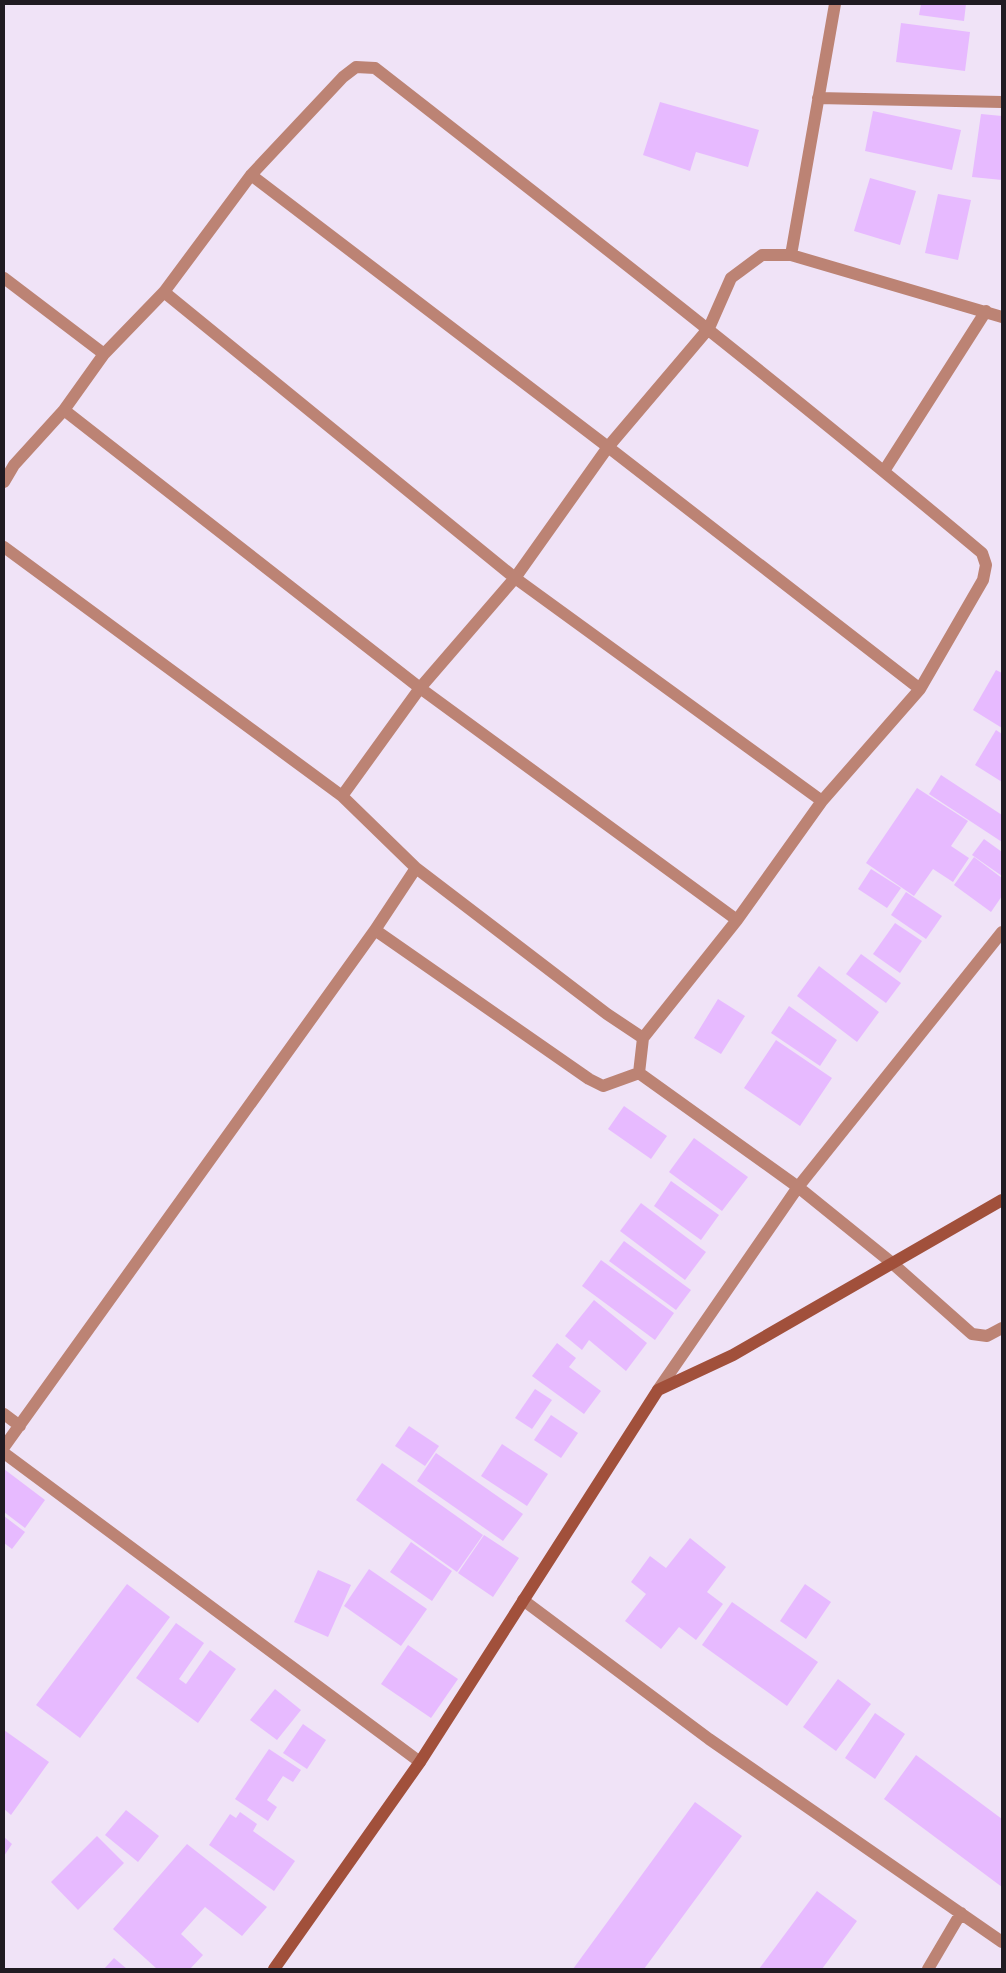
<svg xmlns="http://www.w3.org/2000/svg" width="1006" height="1973" font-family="Merriweather,serif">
  <rect width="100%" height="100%" fill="#f0e3f7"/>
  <path fill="#e7baff" d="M 921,4 L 966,4 L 964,21 L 919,15 Z
    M 901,23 L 970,32 L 965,71 L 896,62 Z
    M 660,102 L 759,130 L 748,167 L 696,152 L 690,171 L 643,155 Z
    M 873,111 L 961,130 L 952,170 L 865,151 Z
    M 981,114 L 1002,116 L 1002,180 L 972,177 Z
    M 870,178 L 916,191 L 900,245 L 854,231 Z
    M 938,194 L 971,200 L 958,260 L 925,253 Z
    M 996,670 L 1002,673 L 1002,728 L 973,710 Z
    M 996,730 L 1002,734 L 1002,782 L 975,765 Z
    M 941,775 L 1002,815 L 1002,842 L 929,794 Z
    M 917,788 L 968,821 L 951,846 L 969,858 L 953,882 L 933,869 L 914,896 L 866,863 Z
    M 984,839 L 1002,852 L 1002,876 L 972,855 Z
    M 974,857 L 1002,878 L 1002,896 L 991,912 L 954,885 Z
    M 871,869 L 901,888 L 887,908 L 858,889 Z
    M 906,892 L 942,916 L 926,939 L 891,915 Z
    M 895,923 L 922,941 L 900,973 L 873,954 Z
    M 861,954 L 901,983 L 886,1003 L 846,974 Z
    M 819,966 L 879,1012 L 857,1042 L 797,996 Z
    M 718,999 L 745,1016 L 721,1054 L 694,1038 Z
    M 789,1006 L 837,1040 L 820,1066 L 771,1033 Z
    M 776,1040 L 832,1078 L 800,1126 L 744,1088 Z
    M 624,1106 L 667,1136 L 651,1159 L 608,1129 Z
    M 694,1138 L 748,1177 L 722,1211 L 669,1172 Z
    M 671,1181 L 719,1215 L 701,1240 L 654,1206 Z
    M 641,1203 L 706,1252 L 685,1280 L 620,1231 Z
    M 624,1241 L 691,1290 L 676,1310 L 609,1261 Z
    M 601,1260 L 674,1313 L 655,1340 L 582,1286 Z
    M 594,1300 L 647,1343 L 626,1371 L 589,1340 L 582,1350 L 565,1336 Z
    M 557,1343 L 576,1358 L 569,1367 L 601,1391 L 584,1414 L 532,1376 Z
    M 535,1389 L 552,1400 L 532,1429 L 515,1418 Z
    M 551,1415 L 578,1433 L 561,1458 L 534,1440 Z
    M 409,1426 L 439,1446 L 425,1466 L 395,1446 Z
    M 502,1444 L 548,1474 L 527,1506 L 481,1476 Z
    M 436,1453 L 523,1514 L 503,1541 L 417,1481 Z
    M 382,1463 L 483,1535 L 457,1572 L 356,1500 Z
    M 4,1469 L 45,1500 L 25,1528 L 4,1512 Z
    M 4,1516 L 25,1532 L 12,1549 L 4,1543 Z
    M 484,1535 L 519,1558 L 493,1597 L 458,1573 Z
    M 690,1538 L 726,1567 L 707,1592 L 723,1604 L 696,1640 L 679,1627 L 661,1649 L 625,1621 L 646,1594 L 631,1582 L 650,1556 L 666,1568 Z
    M 411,1542 L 452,1571 L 432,1601 L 390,1572 Z
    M 369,1569 L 427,1609 L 401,1646 L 344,1606 Z
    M 318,1570 L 351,1585 L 328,1637 L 294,1622 Z
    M 127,1584 L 170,1617 L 80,1738 L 36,1705 Z
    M 805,1584 L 831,1602 L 806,1639 L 780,1621 Z
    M 732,1602 L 818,1662 L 787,1706 L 702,1645 Z
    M 176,1623 L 204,1643 L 179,1679 L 186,1684 L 210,1650 L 236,1669 L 198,1723 L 136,1678 Z
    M 408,1645 L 458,1679 L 431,1718 L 381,1684 Z
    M 838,1679 L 871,1704 L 836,1751 L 803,1727 Z
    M 275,1689 L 301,1710 L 277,1740 L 250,1720 Z
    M 875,1713 L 905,1734 L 875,1779 L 845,1758 Z
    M 303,1724 L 326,1740 L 307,1769 L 283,1753 Z
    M 4,1730 L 49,1762 L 11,1815 L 4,1809 Z
    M 269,1749 L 301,1770 L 293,1782 L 283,1776 L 267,1800 L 277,1807 L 268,1821 L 235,1799 Z
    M 916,1755 L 1002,1819 L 1002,1887 L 884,1799 Z
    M 695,1802 L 742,1836 L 644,1969 L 573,1969 Z
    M 126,1810 L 159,1836 L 138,1862 L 105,1835 Z
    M 240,1812 L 257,1824 L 253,1831 L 295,1861 L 274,1891 L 209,1845 L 230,1814 L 236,1818 Z
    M 97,1836 L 124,1863 L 78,1910 L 51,1882 Z
    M 4,1837 L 12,1844 L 4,1856 Z
    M 187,1844 L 267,1907 L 242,1936 L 205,1907 L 181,1934 L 203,1955 L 190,1969 L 157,1969 L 113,1929 Z
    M 817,1891 L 857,1921 L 822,1969 L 759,1969 Z
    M 114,1958 L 127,1969 L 104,1969 Z"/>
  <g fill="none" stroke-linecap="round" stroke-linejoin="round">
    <path stroke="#bc8374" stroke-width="12" d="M 818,98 L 1002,102
      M 251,175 L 608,447 L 920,689
      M 791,255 L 835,4
      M 4,278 L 104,354
      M 164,292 L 515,578 L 822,801
      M 64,410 L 420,688 L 737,920
      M 884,471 L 986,311
      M 4,482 L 14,465 L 64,410 L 104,354 L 164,292 L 251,175 L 343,77 L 356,67 L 375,68 C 579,227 783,386 982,553 L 986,565 L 983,580 L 920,689 L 822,801 L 737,920 L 643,1038
      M 4,547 L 342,796 L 416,868 L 607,1014 L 643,1038 L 639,1073
      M 342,796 L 420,688 L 515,578 L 608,447 L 709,328 L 731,278 L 762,255 L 791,255 L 1002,317
      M 375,930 L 589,1079 L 603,1086 L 639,1073
      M 639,1073 L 798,1187 L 892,1263 L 972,1334 L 987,1336 L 1002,1328
      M 658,1390 L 798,1187 L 1002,932
      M 4,1414 L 20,1426
      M 4,1447 L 375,930 L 416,868
      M 4,1453 L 420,1762
      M 523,1600 L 709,1739 L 1002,1942
      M 928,1969 L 961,1913"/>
    <path stroke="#a1503b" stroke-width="12" d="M 274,1969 L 420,1762 L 658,1390 L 733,1355 L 1002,1200"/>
  </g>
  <rect width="1006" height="1973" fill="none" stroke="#201b22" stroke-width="10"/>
</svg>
